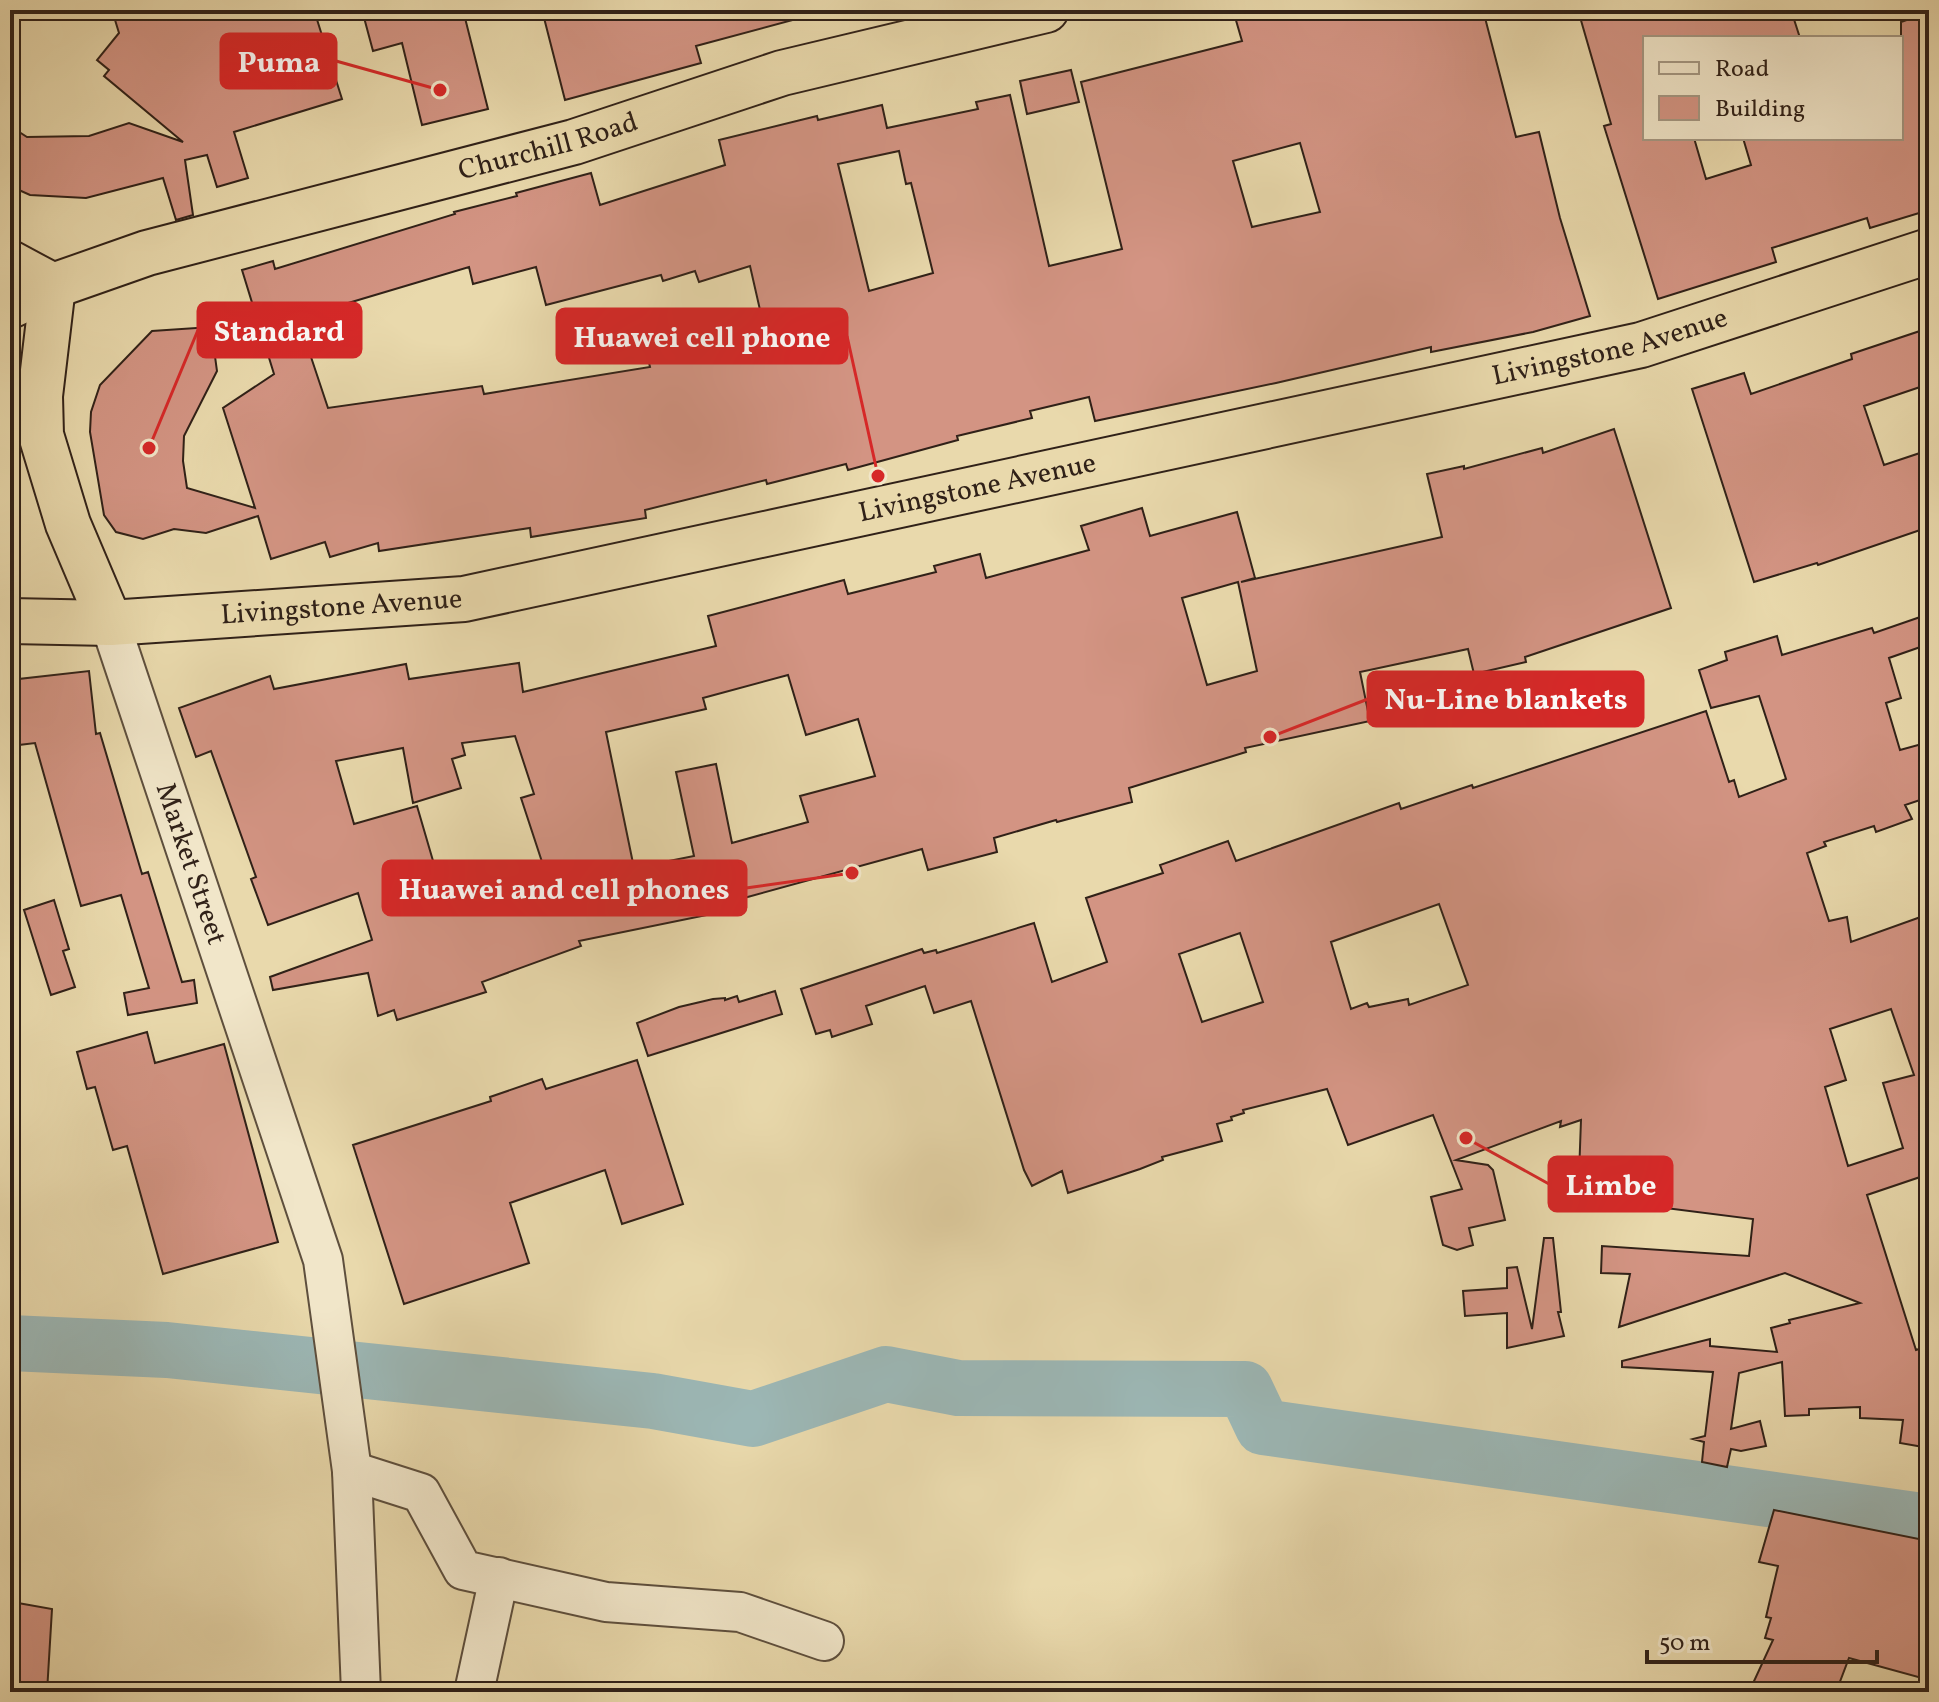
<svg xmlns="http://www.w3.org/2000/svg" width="1939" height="1702" font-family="Vollkorn,serif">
  <rect width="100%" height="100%" fill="#e9d9ac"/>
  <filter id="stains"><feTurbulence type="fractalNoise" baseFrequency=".0025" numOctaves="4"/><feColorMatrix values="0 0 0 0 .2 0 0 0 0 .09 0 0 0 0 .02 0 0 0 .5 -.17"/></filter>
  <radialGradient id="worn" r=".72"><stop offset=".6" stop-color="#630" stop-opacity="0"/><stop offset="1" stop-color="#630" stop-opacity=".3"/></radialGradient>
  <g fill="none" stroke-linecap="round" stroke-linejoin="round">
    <path stroke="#9cb7b5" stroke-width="56" d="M 10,1343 L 167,1350 L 653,1401 L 753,1419 L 886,1374 L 958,1388 L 1245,1389 L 1263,1427 L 1929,1522"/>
  </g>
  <path fill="#d39483" stroke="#302118" stroke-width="2" fill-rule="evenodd" d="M 112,10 L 314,10 L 342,99 L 234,132 L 248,178 L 217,187 L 207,155 L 185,160 L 193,215 L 176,220 L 163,178 L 86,198 L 30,195 L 10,186 L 10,126 L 27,137 L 89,136 L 129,123 L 183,142 L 104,76 L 109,70 L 97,60 L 119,33 Z
    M 362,10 L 463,10 L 488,109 L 422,125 L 402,43 L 373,51 Z
    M 542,10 L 799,10 L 800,18 L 696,46 L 701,63 L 565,100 Z
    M 1233,10 L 1483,10 L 1516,137 L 1539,132 L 1560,218 L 1590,316 L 1533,332 L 1431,352 L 1431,347 L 1276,383 L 1095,421 L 1089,397 L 1030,411 L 1032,418 L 957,436 L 958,440 L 848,470 L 846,464 L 767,484 L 766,480 L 645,510 L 646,518 L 531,537 L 530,528 L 379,551 L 378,543 L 330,557 L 325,542 L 271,559 L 258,516 L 206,533 L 174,529 L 143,539 L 116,532 L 104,515 L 90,432 L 91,412 L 100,385 L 152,331 L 211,327 L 217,371 L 184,436 L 183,461 L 187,488 L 255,508 L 223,408 L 274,374 L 242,270 L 273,261 L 275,269 L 455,214 L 454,212 L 517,196 L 516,193 L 591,173 L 600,205 L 725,165 L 719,140 L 817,116 L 818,120 L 882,105 L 887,128 L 978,109 L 976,102 L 1010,95 L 1049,266 L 1122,249 L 1081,82 L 1242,41 ZM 1300,143 L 1320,212 L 1252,227 L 1233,161 ZM 899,151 L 906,184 L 911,183 L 933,273 L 869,291 L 838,164 ZM 750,266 L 763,323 L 647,354 L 650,367 L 484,394 L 482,386 L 328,408 L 298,318 L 469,267 L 473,284 L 536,267 L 546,305 L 661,275 L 663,281 L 695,271 L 699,282 Z
    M 1578,10 L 1791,10 L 1800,38 L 1645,38 L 1645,138 L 1694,138 L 1706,179 L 1751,165 L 1743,138 L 1901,138 L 1901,22 L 1929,12 L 1929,210 L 1870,228 L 1867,218 L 1772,248 L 1776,262 L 1658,299 L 1604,126 L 1611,124 Z
    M 1071,70 L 1079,102 L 1027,114 L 1020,81 Z
    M 1929,328 L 1929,384 L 1864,406 L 1884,465 L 1929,450 L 1929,527 L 1818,565 L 1817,563 L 1754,582 L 1692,389 L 1744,373 L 1751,394 L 1852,359 L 1851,354 Z
    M 1614,429 L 1671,608 L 1525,657 L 1526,662 L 1474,674 L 1468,649 L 1360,672 L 1370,721 L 1245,748 L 1246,752 L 1129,788 L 1132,802 L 1057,822 L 1056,820 L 994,838 L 997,852 L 928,870 L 922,849 L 744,898 L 746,907 L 579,941 L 581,946 L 482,982 L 486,992 L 397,1020 L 394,1010 L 378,1016 L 368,973 L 273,990 L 270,977 L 372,940 L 358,893 L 268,925 L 251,879 L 256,877 L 211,751 L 196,757 L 179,708 L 270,676 L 274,689 L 406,664 L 409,679 L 519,663 L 523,692 L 716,646 L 708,616 L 844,580 L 848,594 L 936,572 L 934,566 L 980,554 L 986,578 L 1089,550 L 1081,526 L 1142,508 L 1150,536 L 1237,512 L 1255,578 L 1241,582 L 1442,537 L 1427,474 L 1464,466 L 1464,469 L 1542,448 L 1543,453 ZM 1238,582 L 1257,671 L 1207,685 L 1182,598 ZM 788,675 L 806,735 L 858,719 L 875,776 L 800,796 L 808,822 L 732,843 L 716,764 L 676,772 L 694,856 L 634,868 L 606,732 L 706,709 L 703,698 ZM 515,736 L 534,794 L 521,798 L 543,865 L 456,897 L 454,891 L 443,895 L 417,806 L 354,824 L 336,761 L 403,748 L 413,803 L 461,788 L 452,759 L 465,755 L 462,743 Z
    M 1929,614 L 1929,644 L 1889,658 L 1901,698 L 1886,703 L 1900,750 L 1929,742 L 1929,797 L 1905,805 L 1912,819 L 1876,832 L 1874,826 L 1824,842 L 1826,846 L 1807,853 L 1829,921 L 1847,917 L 1851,942 L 1929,914 L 1929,1149 L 1923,1151 L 1929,1174 L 1867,1195 L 1916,1350 L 1919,1349 L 1929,1380 L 1929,1448 L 1900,1443 L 1903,1420 L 1860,1418 L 1860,1407 L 1809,1409 L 1809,1415 L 1785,1416 L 1782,1362 L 1739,1373 L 1731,1429 L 1760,1421 L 1766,1446 L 1741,1451 L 1731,1449 L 1727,1467 L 1702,1462 L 1704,1442 L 1693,1439 L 1705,1436 L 1713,1372 L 1622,1367 L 1622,1361 L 1710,1339 L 1710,1346 L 1777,1352 L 1771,1328 L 1790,1323 L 1789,1320 L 1860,1303 L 1785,1273 L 1619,1327 L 1630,1274 L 1601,1273 L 1602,1246 L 1749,1256 L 1753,1219 L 1587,1198 L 1579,1175 L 1581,1120 L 1560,1127 L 1561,1121 L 1456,1160 L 1488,1165 L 1493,1170 L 1505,1220 L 1469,1228 L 1473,1245 L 1457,1250 L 1443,1245 L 1431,1197 L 1462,1189 L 1433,1115 L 1348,1145 L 1327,1089 L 1243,1110 L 1244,1113 L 1231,1117 L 1232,1120 L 1217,1124 L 1222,1141 L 1162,1157 L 1163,1160 L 1140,1169 L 1068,1193 L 1062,1171 L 1032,1186 L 1024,1170 L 971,1001 L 934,1013 L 925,986 L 866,1006 L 872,1024 L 832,1037 L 830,1030 L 816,1034 L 801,989 L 922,949 L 924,953 L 936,950 L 937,953 L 1034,923 L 1052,982 L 1107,962 L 1086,898 L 1163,873 L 1160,865 L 1228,841 L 1236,861 L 1399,803 L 1401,809 L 1472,785 L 1473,788 L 1706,711 L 1729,782 L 1734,780 L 1739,797 L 1786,779 L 1759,696 L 1711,708 L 1699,670 L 1727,660 L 1725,652 L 1777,636 L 1782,655 L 1872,628 L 1874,633 ZM 1439,904 L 1468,985 L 1409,1005 L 1408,999 L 1369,1007 L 1367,1003 L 1351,1009 L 1331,942 ZM 1240,933 L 1263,1002 L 1202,1022 L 1179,954 ZM 1891,1009 L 1914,1075 L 1883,1083 L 1903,1148 L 1848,1166 L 1825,1087 L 1846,1080 L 1830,1029 Z
    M 89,671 L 96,734 L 100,733 L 142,874 L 148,872 L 182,982 L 194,980 L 197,1003 L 128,1015 L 124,993 L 149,988 L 121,895 L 81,906 L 35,743 L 10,746 L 10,680 Z
    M 54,900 L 69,949 L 63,951 L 75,987 L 51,995 L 24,910 Z
    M 775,991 L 782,1014 L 648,1056 L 637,1023 L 679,1007 L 713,999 L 725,998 L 725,1000 L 737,996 L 739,1002 Z
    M 147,1032 L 155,1063 L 224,1044 L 278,1242 L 163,1274 L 127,1146 L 113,1150 L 95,1087 L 87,1089 L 77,1052 Z
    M 637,1060 L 683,1204 L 622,1224 L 605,1170 L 510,1203 L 529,1263 L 404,1304 L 353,1145 L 491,1101 L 490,1097 L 542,1079 L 546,1089 Z
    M 1544,1238 L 1553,1238 L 1561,1312 L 1558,1312 L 1564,1336 L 1507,1348 L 1507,1313 L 1465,1316 L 1463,1291 L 1507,1288 L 1507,1268 L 1517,1267 L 1532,1329 Z
    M 1774,1510 L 1929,1541 L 1929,1680 L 1849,1658 L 1836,1692 L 1749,1692 L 1773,1640 L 1765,1638 L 1771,1618 L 1766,1617 L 1778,1566 L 1759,1562 Z
    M 18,1603 L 52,1609 L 47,1692 L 13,1692 L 13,1632 Z"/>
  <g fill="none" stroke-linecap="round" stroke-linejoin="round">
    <defs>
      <g id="minor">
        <path id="s1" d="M 110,623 L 323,1260 L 352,1471 L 361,1692"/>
        <path d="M 352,1471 L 421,1493 L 463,1570 L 606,1602 L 740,1612 L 824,1641"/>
        <path d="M 474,1692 L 499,1577"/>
      </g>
      <g id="highway">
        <path d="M 10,263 L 53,286"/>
        <path d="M 53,286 L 40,396 L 41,435 L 68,524 L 110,623"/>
        <path id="s2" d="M 10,306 L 53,286 L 147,253 L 574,142 L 782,73 L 1046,10"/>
        <path id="s3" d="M 10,621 L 110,623 L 464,599 L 1641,345 L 1929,251"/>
      </g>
    </defs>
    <use href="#minor" stroke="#5e4f3d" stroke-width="42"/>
    <use href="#highway" stroke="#302118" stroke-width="48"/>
    <use href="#minor" stroke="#f1e6c9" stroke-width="38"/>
    <use href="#highway" stroke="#e9d9ac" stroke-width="44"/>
  </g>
  <g text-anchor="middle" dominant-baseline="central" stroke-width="8" stroke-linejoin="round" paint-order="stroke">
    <g font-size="28" fill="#302118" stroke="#f1e6c9">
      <text stroke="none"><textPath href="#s2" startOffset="562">Churchill Road</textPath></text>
      <text stroke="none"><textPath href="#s3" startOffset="1628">Livingstone Avenue</textPath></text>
      <text stroke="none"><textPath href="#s3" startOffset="980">Livingstone Avenue</textPath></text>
      <text stroke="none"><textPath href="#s3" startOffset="332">Livingstone Avenue</textPath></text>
      <text stroke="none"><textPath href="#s1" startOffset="254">Market Street</textPath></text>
    </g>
  </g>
  <path fill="none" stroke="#d62828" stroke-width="3" d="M440 90L336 61M149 448L198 330M878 476L847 336M1270 737L1368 699M852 873L746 888M1466 1138L1549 1184"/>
  <g fill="#d62828" stroke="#f1e6c9" stroke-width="3">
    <circle cx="440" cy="90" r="8"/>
    <circle cx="149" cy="448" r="8"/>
    <circle cx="878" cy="476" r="8"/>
    <circle cx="1270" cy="737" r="8"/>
    <circle cx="852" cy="873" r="8"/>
    <circle cx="1466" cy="1138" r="8"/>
  </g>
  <g fill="#d62828" stroke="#d62828" stroke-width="3">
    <rect x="221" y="34" width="115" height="54" rx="8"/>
    <rect x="198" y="303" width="163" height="54" rx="8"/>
    <rect x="557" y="309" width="290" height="54" rx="8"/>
    <rect x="1368" y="672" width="275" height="54" rx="8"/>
    <rect x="383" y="861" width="363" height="54" rx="8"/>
    <rect x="1549" y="1157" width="123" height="54" rx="8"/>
  </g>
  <g font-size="30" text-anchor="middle" font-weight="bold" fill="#fff">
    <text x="279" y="72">Puma</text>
    <text x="279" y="341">Standard</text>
    <text x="702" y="347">Huawei cell phone</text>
    <text x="1506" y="709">Nu-Line blankets</text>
    <text x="564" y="899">Huawei and cell phones</text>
    <text x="1611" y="1195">Limbe</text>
  </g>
  <rect width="1939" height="1702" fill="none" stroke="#e9d9ac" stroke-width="40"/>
  <rect x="12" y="12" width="1915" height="1678" fill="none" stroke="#302118" stroke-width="4"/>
  <rect x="20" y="20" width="1899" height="1662" fill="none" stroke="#302118" stroke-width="2"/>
  <rect x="1643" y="36" width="260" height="104" fill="#f1e6c9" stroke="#a49782" stroke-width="2"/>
  <rect x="1659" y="62" width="40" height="12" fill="#f1e6c9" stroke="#a49782" stroke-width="2"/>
  <text x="1715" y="76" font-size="24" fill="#302118">Road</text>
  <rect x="1659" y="96" width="40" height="24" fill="#d39483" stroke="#a49782" stroke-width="2"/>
  <text x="1715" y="116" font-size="24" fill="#302118">Building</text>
  <path d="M1647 1650v12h230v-12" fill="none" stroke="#302118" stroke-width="4"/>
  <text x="1659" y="1650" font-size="24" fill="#302118" stroke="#f1e6c9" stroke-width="6" paint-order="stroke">50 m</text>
  <rect width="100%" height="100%" filter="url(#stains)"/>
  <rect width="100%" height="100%" fill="url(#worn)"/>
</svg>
